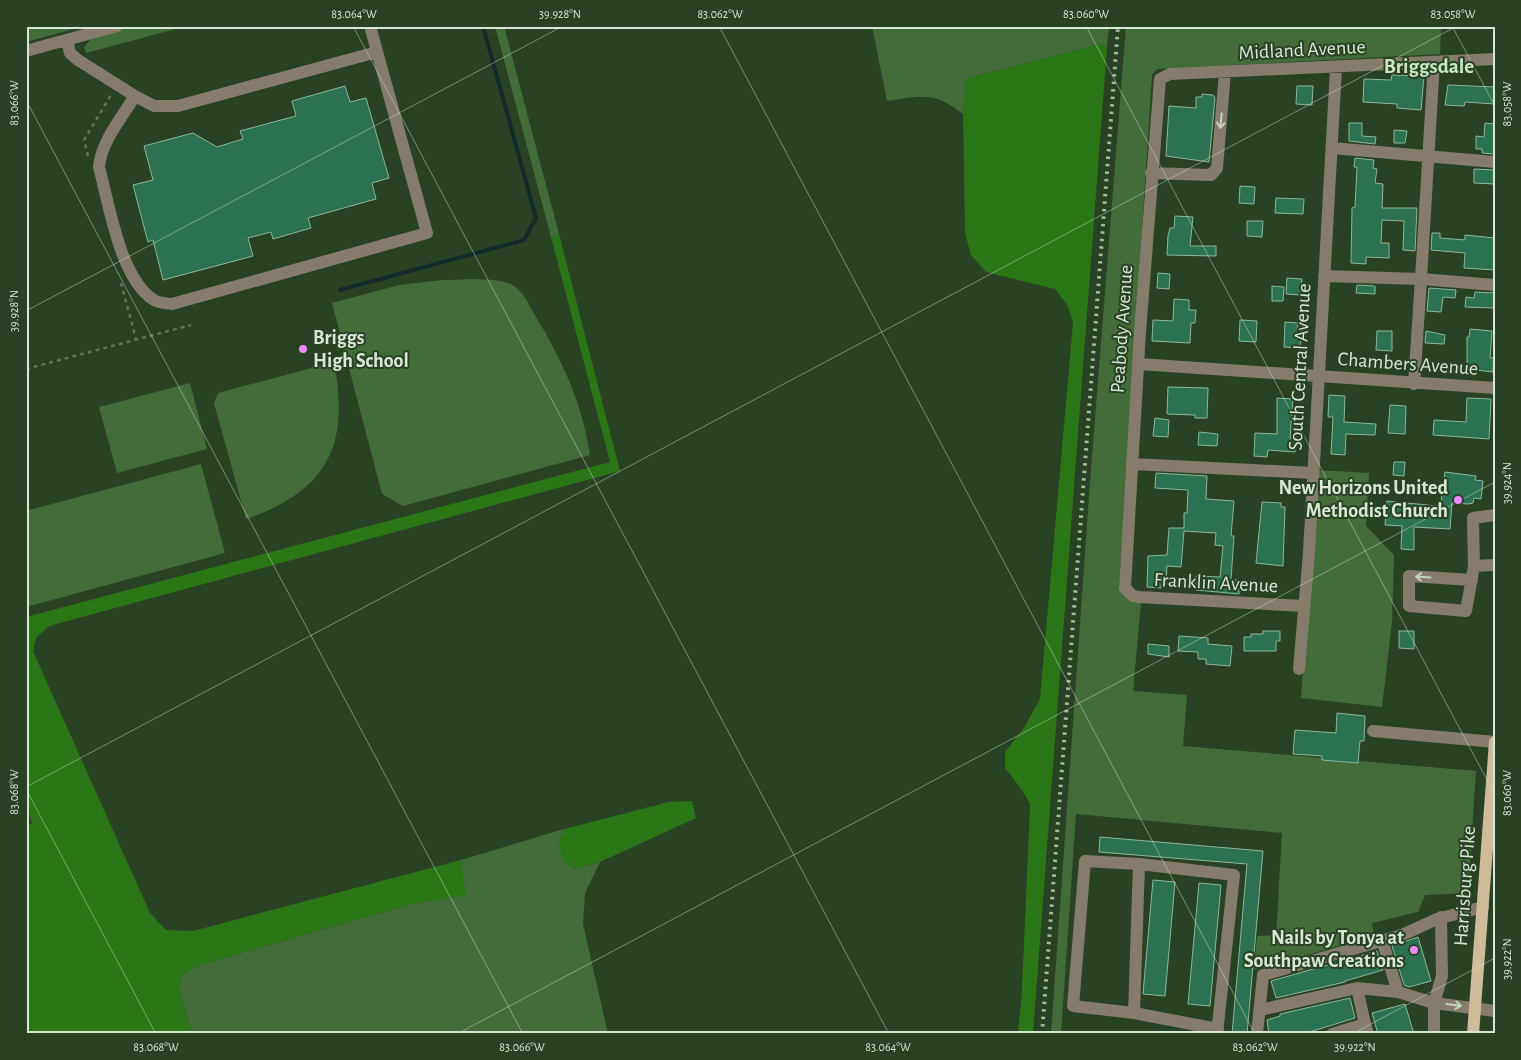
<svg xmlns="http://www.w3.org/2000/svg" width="1521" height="1060" font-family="'Alegreya Sans',sans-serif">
  <rect width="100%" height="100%" fill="#2a4224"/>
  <path fill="#426d39" d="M 26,26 L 84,26 L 26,42 Z
    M 134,26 L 187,26 L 86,53 L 84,47 L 92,38 Z
    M 495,26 L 504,26 L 559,234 L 551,237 Z
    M 872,26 L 1109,26 L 1107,47 L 1100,44 L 966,79 L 963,114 C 934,91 922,96 887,101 Z
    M 1126,26 L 1441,26 L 1440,54 L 1157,69 L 1152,75 L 1119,586 L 1126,597 L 1141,603 L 1133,691 L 1187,695 L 1183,746 L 1476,771 L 1468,893 L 1425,895 L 1418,912 L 1372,923 L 1374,936 L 1254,970 L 1257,936 L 1276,935 L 1282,833 L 1076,814 L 1061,1034 L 1051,1034 L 1090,482 Z
    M 442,280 C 461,280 499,276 514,286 C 524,292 530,307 536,317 C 562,360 583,405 590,455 L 403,506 L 382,494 L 332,303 L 399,285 Z
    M 334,362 C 350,445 328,491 246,519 L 214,403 L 218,393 Z
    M 190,383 L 207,449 L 117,473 L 99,407 Z
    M 201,464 L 225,553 L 26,607 L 26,511 Z
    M 1317,470 L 1369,473 L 1366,526 L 1394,555 L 1392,623 L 1382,707 L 1301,698 Z
    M 564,829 L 559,842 L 574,869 L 600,862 L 585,893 L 583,924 L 608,1034 L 192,1034 L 179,990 L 181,976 L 196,966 L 407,905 L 465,895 L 461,860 Z"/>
  <path fill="#2b7617" d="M 1100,44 L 1107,47 L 1033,1034 L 1018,1034 L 1022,990 L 1030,804 L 1022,790 L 1005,768 L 1005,752 L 1024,728 L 1040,699 L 1073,323 L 1068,306 L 1055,289 L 986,272 L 971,255 L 965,233 L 963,114 L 966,79 Z
    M 559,234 L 620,471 L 49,626 L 36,638 L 33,651 L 150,913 L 166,930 L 193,931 L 461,860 L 466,895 L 407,905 L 196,966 L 181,976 L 179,990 L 192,1034 L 26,1034 L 26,826 L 32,824 L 26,801 L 26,617 L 610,462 L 551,237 Z
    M 692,801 L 696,818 L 600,862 L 574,869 L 562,860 L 559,842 L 564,829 L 669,802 Z"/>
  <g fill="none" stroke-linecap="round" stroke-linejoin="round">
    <path stroke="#132a2b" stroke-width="4" d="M 340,290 L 524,240 L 536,218 L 483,26"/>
  </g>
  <path fill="#2c7151" stroke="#8bb79e" d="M 1392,75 L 1424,76 L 1421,110 L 1397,108 L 1397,104 L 1363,102 L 1364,79 L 1391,80 Z
    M 1448,85 L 1495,87 L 1495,104 L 1465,102 L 1464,106 L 1445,105 Z
    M 345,86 L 350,102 L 366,98 L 389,178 L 372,183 L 376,199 L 308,218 L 311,228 L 273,239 L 271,232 L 248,238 L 253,256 L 163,280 L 153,240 L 148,242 L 133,185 L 153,180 L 144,146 L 193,133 L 217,147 L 243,139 L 240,131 L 296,116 L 292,101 Z
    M 1297,86 L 1313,86 L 1312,105 L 1296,104 Z
    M 1202,94 L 1213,95 L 1215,98 L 1209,162 L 1166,156 L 1169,106 L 1196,108 L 1196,97 L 1202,97 Z
    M 1349,123 L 1362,123 L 1362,136 L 1376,137 L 1375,144 L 1349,141 Z
    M 1485,123 L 1495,124 L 1495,154 L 1482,153 L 1482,149 L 1476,149 L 1476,136 L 1484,137 Z
    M 1394,130 L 1407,131 L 1405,143 L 1394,143 Z
    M 1355,158 L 1374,160 L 1373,168 L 1377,169 L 1375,183 L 1383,184 L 1382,208 L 1417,208 L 1415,251 L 1403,250 L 1404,221 L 1382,220 L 1381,243 L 1389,243 L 1389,258 L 1366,257 L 1366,264 L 1351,263 L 1352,208 L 1355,207 L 1357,167 L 1354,167 Z
    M 1474,169 L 1495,170 L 1495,184 L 1474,183 Z
    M 1240,186 L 1255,187 L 1254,204 L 1239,203 Z
    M 1276,198 L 1304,199 L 1303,214 L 1275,213 Z
    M 1175,216 L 1193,217 L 1190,246 L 1216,246 L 1216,256 L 1167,255 L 1168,236 L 1170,228 L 1174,228 Z
    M 1247,221 L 1263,221 L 1262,237 L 1247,236 Z
    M 1432,233 L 1440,233 L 1440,238 L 1465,240 L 1465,235 L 1495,238 L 1495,270 L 1464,268 L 1465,253 L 1431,250 Z
    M 1158,273 L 1170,274 L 1169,289 L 1157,288 Z
    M 1287,278 L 1302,279 L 1301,295 L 1286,294 Z
    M 1357,285 L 1375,286 L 1375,294 L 1356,293 Z
    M 1272,286 L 1284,287 L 1283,301 L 1272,301 Z
    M 1429,288 L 1456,290 L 1455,298 L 1443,297 L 1441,312 L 1427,311 Z
    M 1475,292 L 1495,293 L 1495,308 L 1465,307 L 1466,297 L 1474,298 Z
    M 1174,299 L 1189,300 L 1189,310 L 1196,310 L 1195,323 L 1191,323 L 1190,343 L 1152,341 L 1153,320 L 1173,321 Z
    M 1240,320 L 1257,321 L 1256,342 L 1239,341 Z
    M 1285,322 L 1298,323 L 1297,329 L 1302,329 L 1300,348 L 1284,347 Z
    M 1470,329 L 1492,331 L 1490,358 L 1494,358 L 1493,372 L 1467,369 L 1467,337 L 1469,337 Z
    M 1377,331 L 1392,331 L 1392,351 L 1376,350 Z
    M 1426,331 L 1445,335 L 1444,344 L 1425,343 Z
    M 1168,387 L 1208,388 L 1207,418 L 1195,418 L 1195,415 L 1167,414 Z
    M 1329,395 L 1345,396 L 1344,422 L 1376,424 L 1375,435 L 1346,434 L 1345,455 L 1331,454 L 1333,417 L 1328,417 Z
    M 1277,398 L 1293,399 L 1290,438 L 1296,438 L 1295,452 L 1268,450 L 1267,457 L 1254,456 L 1255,433 L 1277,434 Z
    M 1467,398 L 1491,399 L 1489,439 L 1433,435 L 1434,420 L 1466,422 Z
    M 1390,405 L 1406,406 L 1405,434 L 1388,433 Z
    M 1155,418 L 1169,420 L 1168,437 L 1153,436 Z
    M 1199,432 L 1218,434 L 1217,446 L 1198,445 Z
    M 1394,462 L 1405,462 L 1404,476 L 1393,475 Z
    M 1445,472 L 1476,476 L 1475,480 L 1483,481 L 1481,499 L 1474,498 L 1473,503 L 1468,504 L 1452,503 L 1450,529 L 1414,527 L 1414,550 L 1401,549 L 1402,526 L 1385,525 L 1387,501 L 1437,506 L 1438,501 L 1441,502 Z
    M 1156,473 L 1207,476 L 1206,499 L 1234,501 L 1231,536 L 1234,536 L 1231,580 L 1239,580 L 1239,594 L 1196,590 L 1196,576 L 1220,577 L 1223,546 L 1215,545 L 1216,533 L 1184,531 L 1181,567 L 1167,566 L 1166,586 L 1161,585 L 1161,588 L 1147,587 L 1148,556 L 1167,555 L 1169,528 L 1184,528 L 1184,513 L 1187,513 L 1188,490 L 1155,488 Z
    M 1262,502 L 1281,503 L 1281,507 L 1285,507 L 1283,566 L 1256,563 Z
    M 1263,631 L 1280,631 L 1280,641 L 1276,641 L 1276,651 L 1244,651 L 1244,637 L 1251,637 L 1251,634 L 1263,634 Z
    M 1399,631 L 1414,631 L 1414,649 L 1399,648 Z
    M 1179,636 L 1208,638 L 1208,644 L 1232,646 L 1230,666 L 1206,664 L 1206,659 L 1198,659 L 1198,652 L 1178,651 Z
    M 1148,644 L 1169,646 L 1169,657 L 1148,654 Z
    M 1337,713 L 1365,716 L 1364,741 L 1360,741 L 1358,763 L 1322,760 L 1322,756 L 1293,754 L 1295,730 L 1336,733 Z
    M 1100,837 L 1263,851 L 1247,1034 L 1232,1034 L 1247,864 L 1099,852 Z
    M 1153,880 L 1175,882 L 1165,996 L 1143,994 Z
    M 1199,883 L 1221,885 L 1210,1006 L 1188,1004 Z
    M 1418,937 L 1431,981 L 1409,987 L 1404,985 L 1392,946 Z
    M 1377,951 L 1383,970 L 1345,981 L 1345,982 L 1276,998 L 1271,981 Z
    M 1350,998 L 1355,1018 L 1303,1034 L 1269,1034 L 1267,1020 L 1280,1016 L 1280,1014 Z
    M 1405,1004 L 1414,1034 L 1378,1034 L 1372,1013 Z"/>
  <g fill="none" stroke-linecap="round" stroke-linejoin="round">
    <path stroke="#5f745a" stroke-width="2.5" stroke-dasharray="4 4" stroke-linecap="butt" d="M 88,156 L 84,140 L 111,95
      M 121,283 L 136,339
      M 26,369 L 191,325"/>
    <path stroke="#857c6c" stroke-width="12" d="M 67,40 L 70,53 L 78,60 L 135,96 C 122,117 101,142 99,167 C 109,204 120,279 154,300 C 158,303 166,303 172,304 L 427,233 L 370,26
      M 26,51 L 117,26
      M 1434,62 L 1421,279 L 1495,285
      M 135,96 L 154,106 L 178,106 L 377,52
      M 1332,148 L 1495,162
      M 1151,173 L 1211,175 L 1217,168 L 1225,72
      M 1324,276 L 1421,279 L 1414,384
      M 1139,364 L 1495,388
      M 1132,464 L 1313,473
      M 1474,566 L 1473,518 L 1495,515
      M 1472,580 L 1409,576 L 1409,606 L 1466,611 L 1474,566 L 1495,565
      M 1304,606 L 1139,597 L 1133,596 L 1125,588 L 1140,332 L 1160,79 L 1170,74 L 1495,59
      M 1299,669 L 1309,552 L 1336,68
      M 1373,731 L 1495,742
      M 1139,864 L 1134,1013 L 1073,1006 L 1085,861 L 1139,864 L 1234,875 L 1217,1034
      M 1382,940 L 1398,992
      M 1357,988 L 1365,1024
      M 1260,1010 L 1357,988 L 1398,992 L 1434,1003 L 1495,1011
      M 1134,1013 L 1218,1029
      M 1257,1034 L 1263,975 L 1402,935 L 1437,919 L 1483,907
      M 1332,1034 L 1365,1024 L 1368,1034
      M 1434,1034 L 1434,1003 L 1442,976 L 1441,917"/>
    <path stroke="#cfbb9a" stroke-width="12" d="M 1473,1034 L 1495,742"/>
    <path stroke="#a6b8a2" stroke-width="4" stroke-dasharray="2.5 5" stroke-linecap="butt" d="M 1042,1034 L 1118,26"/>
  </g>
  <defs><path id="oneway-shaft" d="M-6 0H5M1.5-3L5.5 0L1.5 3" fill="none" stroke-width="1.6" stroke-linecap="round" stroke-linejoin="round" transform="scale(1.25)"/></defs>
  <g stroke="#c7d2c0">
    <use href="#oneway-shaft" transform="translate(1221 121) rotate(95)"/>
    <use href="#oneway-shaft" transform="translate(1423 577) rotate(-176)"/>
    <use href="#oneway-shaft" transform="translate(1454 1005) rotate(7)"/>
  </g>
  <path fill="none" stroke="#d8e8d5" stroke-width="1" stroke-opacity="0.45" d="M 353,26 L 889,1034M 719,26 L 1255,1034M 1086,26 L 1495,795M 1452,26 L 1495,106M 26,100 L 523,1034M 26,311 L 563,26M 26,787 L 1457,26M 26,789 L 156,1034M 457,1034 L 1495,482M 1352,1034 L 1495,958"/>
  <g fill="#e98dfe" stroke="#2a4224" stroke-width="2">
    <circle cx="303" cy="349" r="5"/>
    <circle cx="1458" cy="500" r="5"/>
    <circle cx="1414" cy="950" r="5"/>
  </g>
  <g text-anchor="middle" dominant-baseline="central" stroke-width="4" stroke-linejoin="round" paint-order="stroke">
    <g font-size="20" fill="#d8e8d5" stroke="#2a4224">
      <text transform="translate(1302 50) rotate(-3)">Midland Avenue</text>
      <text transform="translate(1122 329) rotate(-86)">Peabody Avenue</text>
      <text transform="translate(1408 364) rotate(4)">Chambers Avenue</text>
      <text transform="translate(1300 367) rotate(-87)">South Central Avenue</text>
      <text transform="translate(1216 583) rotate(3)">Franklin Avenue</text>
      <text transform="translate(1465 886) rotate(-86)">Harrisburg Pike</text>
    </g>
    <g font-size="20" font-weight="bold" fill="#d8e8d5" stroke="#2a4224" text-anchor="end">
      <text x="313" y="338" text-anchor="start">Briggs<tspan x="313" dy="23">High School</tspan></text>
      <text x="1448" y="488">New Horizons United<tspan x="1448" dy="23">Methodist Church</tspan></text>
      <text x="1404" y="938">Nails by Tonya at<tspan x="1404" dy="23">Southpaw Creations</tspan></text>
    </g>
    <g font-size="21" font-weight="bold" fill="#c9e7c2" stroke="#2a4224">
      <text x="1429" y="66">Briggsdale</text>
    </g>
  </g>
  <rect width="1521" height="1060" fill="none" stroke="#2a4224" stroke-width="55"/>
  <rect x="28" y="28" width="1466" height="1004" fill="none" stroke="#d8e8d5" stroke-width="2"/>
  <g font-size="12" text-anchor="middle" fill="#d8e8d5">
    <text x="354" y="18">83.064°W</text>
    <text x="560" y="18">39.928°N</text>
    <text x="720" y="18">83.062°W</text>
    <text x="1086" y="18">83.060°W</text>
    <text x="1453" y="18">83.058°W</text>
    <text transform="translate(14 103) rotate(-90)" y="4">83.066°W</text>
    <text transform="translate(1507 104) rotate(-90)" y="4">83.058°W</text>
    <text transform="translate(14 311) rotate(-90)" y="4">39.928°N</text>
    <text transform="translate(1507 483) rotate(-90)" y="4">39.924°N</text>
    <text transform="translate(14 792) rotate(-90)" y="4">83.068°W</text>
    <text transform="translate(1507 793) rotate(-90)" y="4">83.060°W</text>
    <text transform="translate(1507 959) rotate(-90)" y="4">39.922°N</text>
    <text x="156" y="1051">83.068°W</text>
    <text x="522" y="1051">83.066°W</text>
    <text x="888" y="1051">83.064°W</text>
    <text x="1255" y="1051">83.062°W</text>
    <text x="1355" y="1051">39.922°N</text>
  </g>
</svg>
